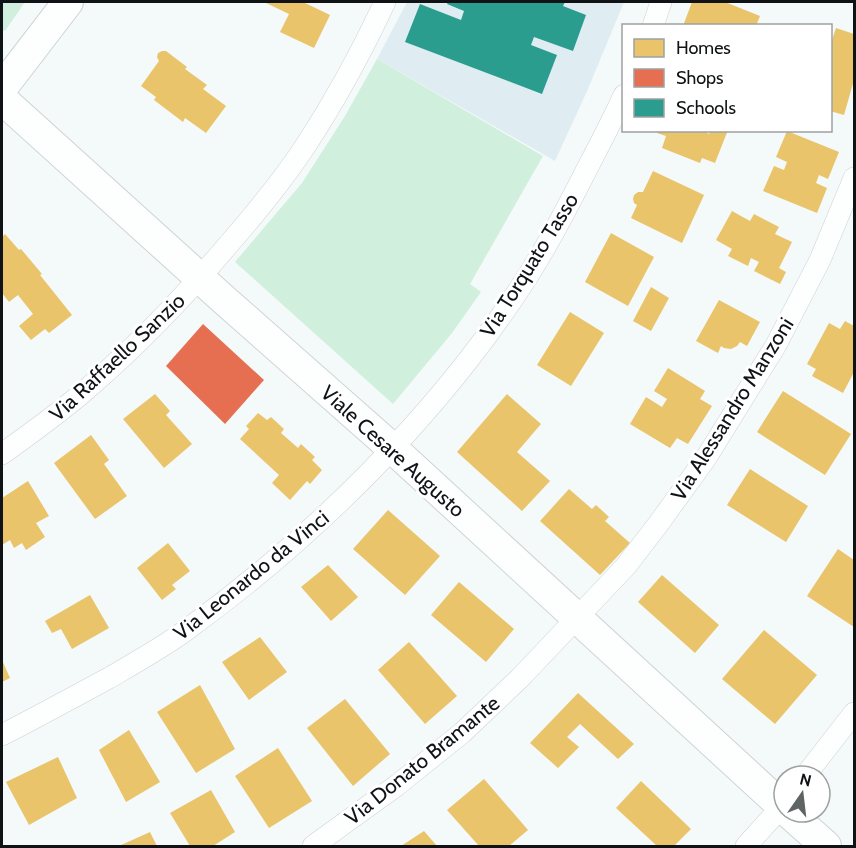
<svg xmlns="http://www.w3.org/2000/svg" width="856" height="848" font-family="Cabin,sans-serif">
	<rect width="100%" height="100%" fill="#f4f9fa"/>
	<path fill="#dfedf2" d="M407,2H624L588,89L555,161L377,59Z"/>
	<path fill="#d0f0dd" d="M2,2H25L5,31L2,30Z
		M377,59L543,156L470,284L481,292L452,333L393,404L235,262L302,183L345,116Z"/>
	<path fill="#e9c46a" d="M264,2H303L330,15L314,48L280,32L289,14Z
		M692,2H725L760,16L756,26H683Z
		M836,28L854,34V80L844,115L830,111V46Z
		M162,51H166L187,67L185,69L207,85L203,89L226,106L206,133L185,118L183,122L154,100L156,97L141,86L159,61L157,57L158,53Z
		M659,130H702L709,134L711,130H728L715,163L702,158L700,163L662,148L666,136L657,133Z
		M787,131L839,152L828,179L819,175L816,183L827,188L817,213L763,191L774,166L784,170L787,162L776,157Z
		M653,171L704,195L682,243L631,218L637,205L634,203L633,199L634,195L638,192H643Z
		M732,211L750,221L754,214L779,227L775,234L792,242L779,268L786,272L780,284L754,271L759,262L751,258L748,266L728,256L732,249L716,240Z
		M611,233L654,257L628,306L585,282Z
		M5,234L19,250L21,249L42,274L40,275L72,315L49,333L45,329L31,340L19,326L33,314L18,295L9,302L2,293V237Z
		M651,287L669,298L651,331L633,321Z
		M719,300L760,322L747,346L740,342L737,346L731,349L724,348L721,346L718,353L696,341Z
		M570,312L604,333L571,386L537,365Z
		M845,321L854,326V372L843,393L812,376L816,369L807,364L829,323L840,329Z
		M668,368L705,391L700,399L712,406L688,444L677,438L670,448L630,424L646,397L662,407L667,399L654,391Z
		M783,391L851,434L825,475L757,432Z
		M155,394L170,411L166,415L192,444L164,468L123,419Z
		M507,394L541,424L517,452L550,481L522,511L457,452Z
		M258,413L267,420L271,417L284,429L281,433L298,448L301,444L315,457L312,460L322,470L310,484L307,481L290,500L272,483L279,475L240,439L249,429L246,426Z
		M91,435L109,460L104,464L127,496L95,519L54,463Z
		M750,469L808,506L786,542L727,505Z
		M28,481L49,516L36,523L45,537L26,550L22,543L14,548L10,540L2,545V498Z
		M569,489L592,509L596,505L609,517L605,521L630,543L600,575L540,521Z
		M388,510L440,556L405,595L353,549Z
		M168,543L190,571L172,585L176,589L162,600L137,568Z
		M838,549L854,560V627L807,596Z
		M328,565L358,597L331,621L301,587Z
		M662,575L719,625L695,653L638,602Z
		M459,582L514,629L486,662L431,615Z
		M90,595L109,628L72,649L61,629L52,633L45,621Z
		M764,630L817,675L775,724L722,679Z
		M260,637L287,672L249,700L222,662Z
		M409,642L457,696L425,724L378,670Z
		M2,660L10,678L2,682Z
		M200,685L235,749L196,773L157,712Z
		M578,693L634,744L618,759L580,724L567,737L579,747L558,768L530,743Z
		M345,699L390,754L353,786L307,728Z
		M129,730L160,782L126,802L99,750Z
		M278,748L312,801L269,828L235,776Z
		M58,757L77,798L29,825L6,782Z
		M484,779L528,830L509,846H479L447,810Z
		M641,781L691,829L674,846H657L616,808Z
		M211,790L235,832L213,846H190L170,813Z
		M424,831L437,846H401Z
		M150,832L157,846H119Z"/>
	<path fill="#e76f51" d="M203,324L264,380L225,424L166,366Z"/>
	<path fill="#2a9d8f" d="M448,2H565L563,6L586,15L573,51L534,37L531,45L557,55L542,94L405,42L420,4L461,20L464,11L447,4Z"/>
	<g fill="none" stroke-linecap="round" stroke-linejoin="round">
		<g stroke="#cfd3d4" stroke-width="22">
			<path id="minor" d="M653,26L661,2
				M2,454C31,433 61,412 88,388C139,344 185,296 228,245C256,213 283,180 306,145C336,99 362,51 385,2
				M2,735C37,717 72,698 107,679C133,664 160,649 185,631C313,538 435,418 522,285C547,247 568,206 589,165C601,142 613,119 624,95
				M805,776L854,713
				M313,846L396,786L462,733L520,678L626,566L659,523L706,458L776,345L820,260L854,178
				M746,846L784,804"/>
		</g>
		<g stroke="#cfd3d4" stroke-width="32">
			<path id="secondary" d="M2,88L68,2
				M2,99L222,298L392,448L784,808
				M788,812L826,846"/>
		</g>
		<use href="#minor" stroke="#fdfefe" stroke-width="21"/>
		<use href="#secondary" stroke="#fdfefe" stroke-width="30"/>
	</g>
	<g text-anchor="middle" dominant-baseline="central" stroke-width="6" stroke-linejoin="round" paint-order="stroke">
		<g font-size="21" fill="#0f1315" stroke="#fff">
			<text transform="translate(529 265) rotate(-58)">Via Torquato Tasso</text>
			<text transform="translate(117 357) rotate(-43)">Via Raffaello Sanzio</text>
			<text transform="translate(732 409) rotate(-58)">Via Alessandro Manzoni</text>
			<text transform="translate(393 451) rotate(42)">Viale Cesare Augusto</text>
			<text transform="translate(251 575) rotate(-39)">Via Leonardo da Vinci</text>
			<text transform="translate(422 760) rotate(-39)">Via Donato Bramante</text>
		</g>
	</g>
	<rect width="856" height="848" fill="none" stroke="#0f1315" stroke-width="6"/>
	<rect x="622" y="24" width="210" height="108" fill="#ffffff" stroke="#9fa1a1" stroke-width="1.5"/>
	<rect x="634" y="39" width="30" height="18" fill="#e9c46a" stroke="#9fa1a1" stroke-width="1.5"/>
	<text x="676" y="54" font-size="18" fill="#0f1315">Homes</text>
	<rect x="634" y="69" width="30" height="18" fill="#e76f51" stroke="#9fa1a1" stroke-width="1.5"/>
	<text x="676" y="84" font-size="18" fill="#0f1315">Shops</text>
	<rect x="634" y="99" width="30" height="18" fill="#2a9d8f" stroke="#9fa1a1" stroke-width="1.5"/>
	<text x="676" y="114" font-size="18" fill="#0f1315">Schools</text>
	<g transform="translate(802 794) rotate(14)"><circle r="28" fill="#ffffff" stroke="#9fa1a1" stroke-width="1.5"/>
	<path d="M0-4.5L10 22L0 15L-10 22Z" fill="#5f6465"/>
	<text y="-9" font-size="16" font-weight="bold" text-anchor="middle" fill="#0f1315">N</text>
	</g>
</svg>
